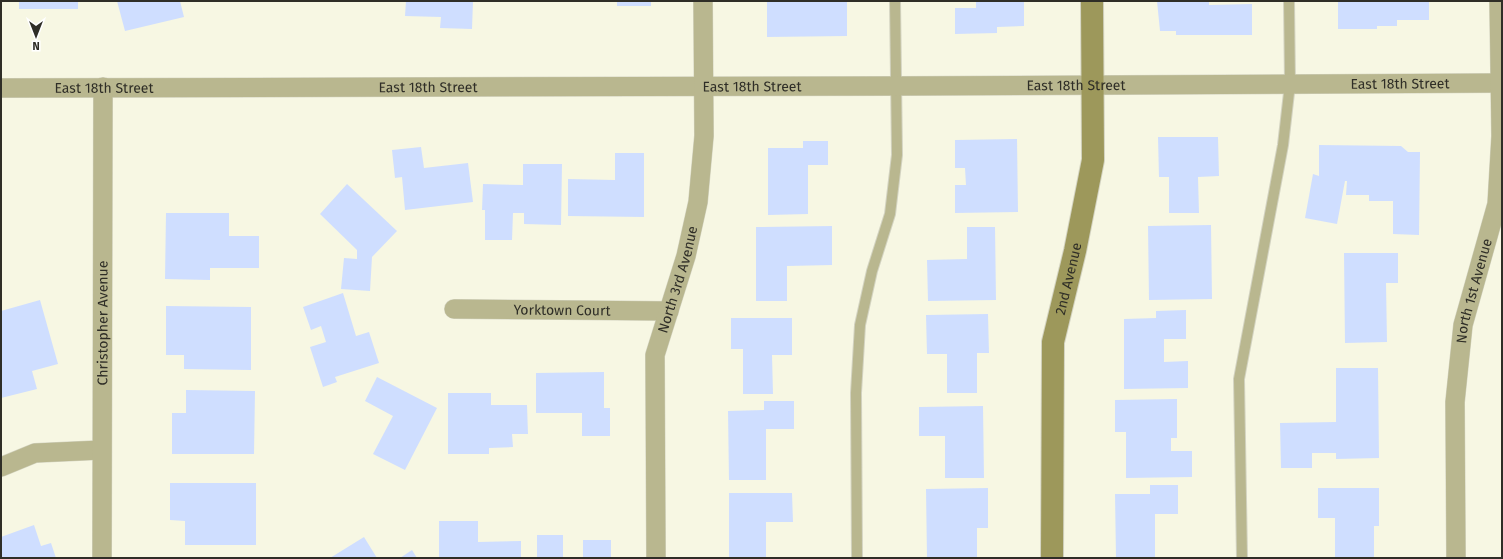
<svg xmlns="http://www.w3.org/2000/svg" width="1503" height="559" font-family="'Fira Sans',sans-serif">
	<rect width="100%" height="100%" fill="#f7f7e3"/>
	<path fill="#cfdeff" d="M19,1H78V9H19Z
		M117,1H180L184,17L125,31Z
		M406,1H473L472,29L440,28L441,17L405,16Z
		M617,1H651V6H617Z
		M767,1H847V36L767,37Z
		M976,1H1024V26L997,27V33L955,34V8H976Z
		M1157,1H1209V5L1252,4V35H1176V31H1160Z
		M1338,1H1429V20H1397V26H1377V29H1338Z
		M1158,137H1218L1219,176L1198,177L1199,213H1169V177H1159Z
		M1017,139L1018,212L955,213V185H966L965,168H955V140Z
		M803,141H828V165H808V214L768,215V148H803Z
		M1319,145L1401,146L1408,152H1420L1419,235L1393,234V201H1369V195H1346L1347,181H1345L1337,224L1305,218L1313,174L1319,176Z
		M421,147L424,168L468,163L473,202L405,210L402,177L395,178L392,150Z
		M615,153H644V217L568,216V179L615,180Z
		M523,164H562L561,225L524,224V213H513L512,240H485V210H482L483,184L523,185Z
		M347,184L397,231L372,257L370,291L341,289L344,258L357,259V250L320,214Z
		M166,213H229V236H259V268H210V280L165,279Z
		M1211,225L1212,299L1149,300L1148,226Z
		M832,226V265L787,266V301H756V227Z
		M967,227H995L996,300L928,301L927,260L967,259Z
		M1344,253H1398V283H1386L1387,342L1345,343Z
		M343,293L356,336L369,332L379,363L335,377L337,382L323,387L310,347L326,342L321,326L311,330L303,307Z
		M40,300L58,364L32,371L37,389L1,398V311Z
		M166,306L251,307V370L184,369V355H166Z
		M1186,310V339H1164V362L1188,361V388L1124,389V319L1156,318V311Z
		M988,314L989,353H977V393H947V354H927L926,315Z
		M731,318H792V355H772L773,394H743V349H731Z
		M1336,368H1378L1379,458L1336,459V453H1312V468H1281L1280,423L1336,422Z
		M604,372V408H610V436H582V413H536V373Z
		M377,377L437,408L405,470L373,454L393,416L365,401Z
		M186,390L255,391L254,454H172V413H186Z
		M448,393H491V405H527L528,434H512L513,447L489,448V454H448Z
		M1177,399V438H1171V451H1192V477L1126,478V432H1115V400Z
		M764,401H794V429H766V480H729L728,411L764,410Z
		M983,406L984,478H945V436H919V407Z
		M170,483H256V545H185V521L170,520Z
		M1150,485H1178V514H1155V558H1116L1115,494H1150Z
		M988,488V528H977V558H927L926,489Z
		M1318,488H1379V526H1374V558H1335V518H1318Z
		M729,493H792L793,522H766V558H729Z
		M439,521H478V542L521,541V558H439Z
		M34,525L41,546L51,543L56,558H1V537Z
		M537,535H563V558H537Z
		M364,537L377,558H330Z
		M583,540H611V558H583Z
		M412,550L417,558H400Z"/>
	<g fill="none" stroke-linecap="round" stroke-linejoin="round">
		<g stroke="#d3d3c1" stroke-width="12">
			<path id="lane" d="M857,558L856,393L860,325L872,271L890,214L897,155L895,1
				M1242,558L1239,379L1283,145L1290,84L1289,1"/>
		</g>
		<g stroke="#d3d3c1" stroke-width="20">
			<g id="street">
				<path id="s1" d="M1,88L897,86L1502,83"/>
				<path id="s2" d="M454,309L669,311"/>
				<path d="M1,467L35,453L101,450"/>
				<path id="s3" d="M102,558L103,87"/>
				<path id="s4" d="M656,558L655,355L686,256L698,202L704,136L703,1"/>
				<path id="s5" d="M1456,558L1455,402L1463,325L1497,204L1501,136L1499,1"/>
			</g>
		</g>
		<g stroke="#d3d3c1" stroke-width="24">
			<g id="secondary">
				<path id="s6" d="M1052,558L1053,342L1075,251L1093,160L1092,1"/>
			</g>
		</g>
		<use href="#lane" stroke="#b9b78f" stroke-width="10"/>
		<use href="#street" stroke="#b9b78f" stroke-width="19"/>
		<use href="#secondary" stroke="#9d985b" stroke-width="22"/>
	</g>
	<g text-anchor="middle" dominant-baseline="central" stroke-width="4" stroke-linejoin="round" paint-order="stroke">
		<g font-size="14" fill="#2f2e27" stroke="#fff">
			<text stroke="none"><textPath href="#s1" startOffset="1399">East 18th Street</textPath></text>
			<text stroke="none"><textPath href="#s1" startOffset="751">East 18th Street</textPath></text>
			<text stroke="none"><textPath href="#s1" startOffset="1075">East 18th Street</textPath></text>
			<text stroke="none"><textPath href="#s1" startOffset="103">East 18th Street</textPath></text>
			<text stroke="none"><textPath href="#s1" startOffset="427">East 18th Street</textPath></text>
			<text stroke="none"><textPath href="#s6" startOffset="281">2nd Avenue</textPath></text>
			<text stroke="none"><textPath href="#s4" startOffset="282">North 3rd Avenue</textPath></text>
			<text stroke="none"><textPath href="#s5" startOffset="269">North 1st Avenue</textPath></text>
			<text stroke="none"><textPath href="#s2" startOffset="108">Yorktown Court</textPath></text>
			<text stroke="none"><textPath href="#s3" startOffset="235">Christopher Avenue</textPath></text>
		</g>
	</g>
	<rect width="1503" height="559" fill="none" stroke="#2f2e27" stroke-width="4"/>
	<g transform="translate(36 36) rotate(180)" stroke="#ffffff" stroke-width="3" paint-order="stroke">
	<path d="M0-3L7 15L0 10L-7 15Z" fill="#2f2e27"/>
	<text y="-6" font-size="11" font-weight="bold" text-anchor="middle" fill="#2f2e27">N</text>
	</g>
</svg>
